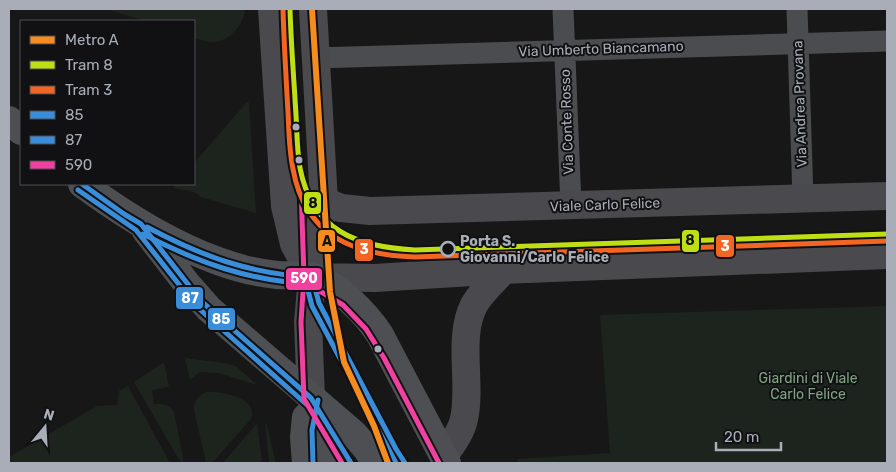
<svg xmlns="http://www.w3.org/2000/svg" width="896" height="472" font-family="Rubik,sans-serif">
	<rect width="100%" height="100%" fill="#171717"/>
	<path fill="#1d241e" d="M107,9H245C244,24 230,41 214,42C207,42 200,40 194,38V21H144Z
		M247,102L249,103L256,213L201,197C194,189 182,191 173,188L176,184H194V163Z
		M887,306V463H518L517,459L610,453L600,315Z
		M185,358L230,364L237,367L257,385L218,373L200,372L190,380Z
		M164,362L169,387L152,390L154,404C164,403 168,404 174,412L184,463H181L134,382Z
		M128,386L170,463H9V457L97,406L117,405L119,391Z
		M206,392C220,391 259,397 251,419L212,463H206L194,410C194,400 197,397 206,392Z
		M257,423L262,463H223Z
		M265,423L267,425L276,463H269Z"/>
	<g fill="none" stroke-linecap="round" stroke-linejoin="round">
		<path stroke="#4b4c50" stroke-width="21" d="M563,9L571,206
			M797,9L803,199
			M315,58L887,41"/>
		<path stroke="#4a4a4e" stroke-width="28" d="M272,9L285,206L294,244L312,277
			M324,201L341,208L370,211L887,196
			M312,277L375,278L504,270L887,255
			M311,398L308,322L312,277L324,201L313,9
			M444,456C452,444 461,433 464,419C472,383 457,338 474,305C481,292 494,281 504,270"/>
		<path stroke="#4d4f52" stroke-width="28" d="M9,120L21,131
			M82,184C124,215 168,243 218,261C237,268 257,273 277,275C288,276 301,274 312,277C336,282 367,315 380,335L447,463
			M146,231L187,284L209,309L353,433L366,448L376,463
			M311,398L327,463
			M306,417L304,437L306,463"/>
		<g stroke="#111113" stroke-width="9">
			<path id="bus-1" d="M82,184L124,214L141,224L201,301L311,398L351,463
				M147,227C201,256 250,274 312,277
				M312,277L319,303L396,449L405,463"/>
		</g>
		<g stroke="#111113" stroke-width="9">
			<path id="bus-2" d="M78,190L136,230L196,306L306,404
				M143,234C199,263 249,281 312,284
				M305,279L312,306L396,463
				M313,463L312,430L318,400"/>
		</g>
		<g stroke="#111113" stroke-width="9">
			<path id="bus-3" d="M288,9L293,98L301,188L304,277L301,322L304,399L342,463
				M308,284L343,305L366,329L384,358L439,463"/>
		</g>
		<use href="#bus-1" stroke="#3a8dd9" stroke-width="5"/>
		<use href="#bus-2" stroke="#3a8dd9" stroke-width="5"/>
		<use href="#bus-3" stroke="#f240a1" stroke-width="5"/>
		<g stroke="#111113" stroke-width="9">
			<path id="tram-1" d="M290,9C291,44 294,80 296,115C297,133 297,151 300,168C312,231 357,247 415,250L887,234"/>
		</g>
		<g stroke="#111113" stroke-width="9">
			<path id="tram-2" d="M283,9C284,43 286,78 288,112C289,131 289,150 293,169C305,236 353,255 415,257L887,241"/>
		</g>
		<use href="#tram-1" stroke="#bfdf14" stroke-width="5"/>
		<use href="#tram-2" stroke="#f26522" stroke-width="5"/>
		<g stroke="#111113" stroke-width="10">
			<path id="metro-1" d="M312,9L330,292L344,362L374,426L388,463"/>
		</g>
		<use href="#metro-1" stroke="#f68b1f" stroke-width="6"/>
	</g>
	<g fill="#a8adb8" stroke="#111113" stroke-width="2">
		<circle cx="296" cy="127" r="4.5"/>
		<circle cx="299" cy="160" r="4.5"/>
		<circle cx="378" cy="349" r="4.5"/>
	</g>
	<circle fill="#111113" stroke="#a8adb8" stroke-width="2.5" cx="448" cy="249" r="7"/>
	<g text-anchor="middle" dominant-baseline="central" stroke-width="4" stroke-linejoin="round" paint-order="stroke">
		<g font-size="14" fill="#a8adb8" stroke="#111113">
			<text transform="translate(601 49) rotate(-2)">Via Umberto Biancamano</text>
			<text transform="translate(800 104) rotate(-92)">Via Andrea Provana</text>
			<text transform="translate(567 122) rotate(-92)">Via Conte Rosso</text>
			<text transform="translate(605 205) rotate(-2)">Viale Carlo Felice</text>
		</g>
		<g font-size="14" font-weight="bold" fill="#a8adb8" stroke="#111113" text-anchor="start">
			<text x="460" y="241">Porta S.<tspan x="460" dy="16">Giovanni/Carlo Felice</tspan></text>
		</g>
		<g font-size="14" fill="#7fa381" stroke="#111113">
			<text x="808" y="378">Giardini di Viale<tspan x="808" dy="16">Carlo Felice</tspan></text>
		</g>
	</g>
	<g stroke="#111113" stroke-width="2">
		<rect x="303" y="191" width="19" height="24" rx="5" fill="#bfdf14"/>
		<rect x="681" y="229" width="19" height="24" rx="5" fill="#bfdf14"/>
		<rect x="317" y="229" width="19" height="24" rx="5" fill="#f68b1f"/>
		<rect x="715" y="234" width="20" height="24" rx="5" fill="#f26522"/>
		<rect x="354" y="238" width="20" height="24" rx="5" fill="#f26522"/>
		<rect x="285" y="267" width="38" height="24" rx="5" fill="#f240a1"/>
		<rect x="175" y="286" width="29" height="24" rx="5" fill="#3a8dd9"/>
		<rect x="207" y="307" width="29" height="24" rx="5" fill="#3a8dd9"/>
	</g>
	<g font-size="14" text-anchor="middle" font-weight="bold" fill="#fff">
		<text x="725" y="251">3</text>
		<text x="364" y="254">3</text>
		<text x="304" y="283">590</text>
		<text x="190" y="303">87</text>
		<text x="221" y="324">85</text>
	</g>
	<g font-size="14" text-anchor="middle" font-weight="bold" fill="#111">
		<text x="313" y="208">8</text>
		<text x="690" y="245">8</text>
		<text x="327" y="246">A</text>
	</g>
	<rect width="896" height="472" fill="none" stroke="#a8adb8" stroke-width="20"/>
	<rect x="20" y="20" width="175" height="165" fill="#111113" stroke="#4d4f55"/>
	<rect x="30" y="36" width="25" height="8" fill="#f68b1f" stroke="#4d4f55"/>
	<text x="65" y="45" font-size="15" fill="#a8adb8">Metro A</text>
	<rect x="30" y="61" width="25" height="8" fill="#bfdf14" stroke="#4d4f55"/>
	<text x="65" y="70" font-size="15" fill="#a8adb8">Tram 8</text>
	<rect x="30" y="86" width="25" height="8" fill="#f26522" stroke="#4d4f55"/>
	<text x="65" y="95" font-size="15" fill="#a8adb8">Tram 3</text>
	<rect x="30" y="111" width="25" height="8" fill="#3a8dd9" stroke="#4d4f55"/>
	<text x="65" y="120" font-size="15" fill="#a8adb8">85</text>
	<rect x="30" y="136" width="25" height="8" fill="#3a8dd9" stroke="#4d4f55"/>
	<text x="65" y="145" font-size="15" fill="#a8adb8">87</text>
	<rect x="30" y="161" width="25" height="8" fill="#f240a1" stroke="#4d4f55"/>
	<text x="65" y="170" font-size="15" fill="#a8adb8">590</text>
	<g transform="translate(45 427) rotate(18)" stroke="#111113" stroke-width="4" paint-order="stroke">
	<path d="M0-4L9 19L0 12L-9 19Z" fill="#a8adb8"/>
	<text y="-8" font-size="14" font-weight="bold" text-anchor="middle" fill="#a8adb8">N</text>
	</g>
	<path d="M716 442v8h65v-8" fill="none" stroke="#a8adb8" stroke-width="2.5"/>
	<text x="724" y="442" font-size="15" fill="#a8adb8" stroke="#111113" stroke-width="4" paint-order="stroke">20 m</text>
</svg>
